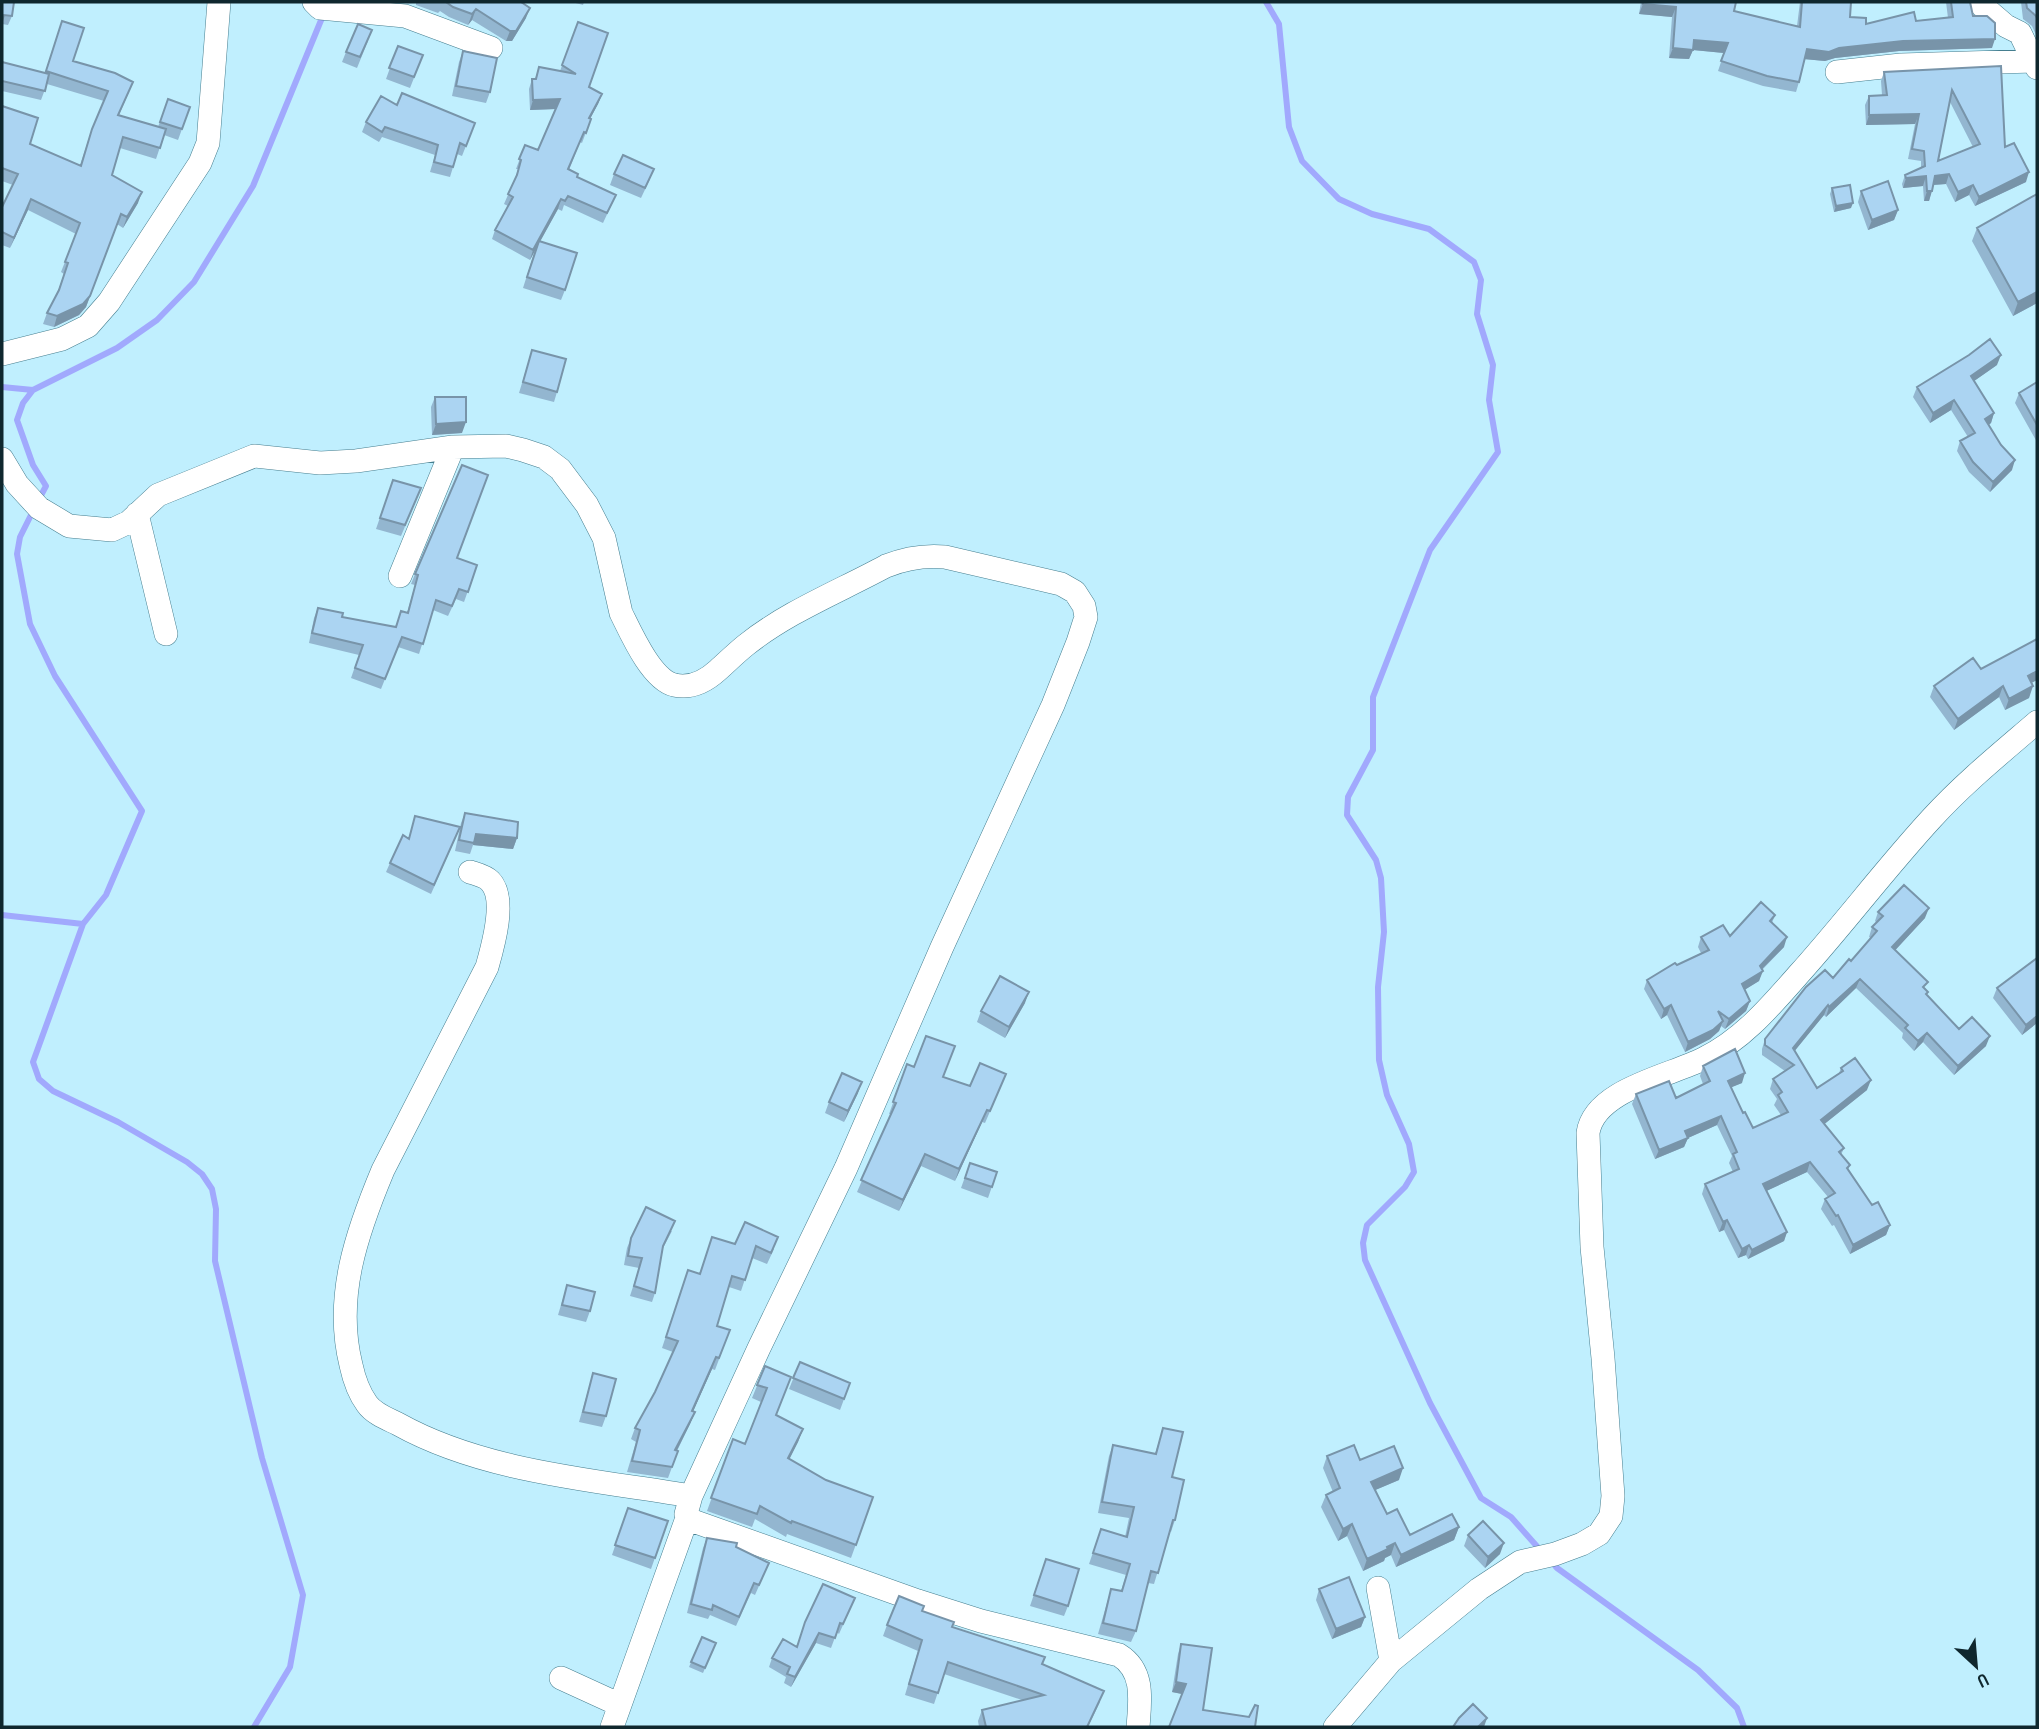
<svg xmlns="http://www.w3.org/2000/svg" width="2039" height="1729" font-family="'Sofia Sans Condensed',sans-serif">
	<rect width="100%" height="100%" fill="#c0effe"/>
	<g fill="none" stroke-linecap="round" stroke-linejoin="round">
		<path stroke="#a1a9fd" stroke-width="6" d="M1266,2L1279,24L1289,127L1302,161L1339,199L1372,214L1429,229L1474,262L1481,280L1477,314L1493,365L1489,400L1498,452L1430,550L1373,697V750L1348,797L1347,815L1376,860L1381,878L1384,932L1378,987L1379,1060L1387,1095L1409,1144L1414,1172L1405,1187L1367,1225L1363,1243L1365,1260L1430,1403L1481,1498L1511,1517L1542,1552
			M2,387L33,390
			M38,501L46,486L33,465L17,420L23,403L33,390L117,348L157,320L194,282L253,186L324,13
			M33,511L20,537L17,554L30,624L55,676L142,811L106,895L83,924L33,1062L39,1079L53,1091L118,1122L187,1162L202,1174L212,1189L216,1209L215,1261L262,1458L303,1595L290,1667L254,1727
			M2,915L83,924
			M1550,1560L1557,1568L1698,1670L1737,1708L1744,1727"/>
		<g stroke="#457e8f" stroke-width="24">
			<path id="minor" d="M314,2L320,8L405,16L491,48
				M1978,2L2006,26L2020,33L2037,68
				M1837,72L1901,65L2033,61
				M2,354L62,339L88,326L109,302L200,163L208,143L219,2
				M2,459L17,484L39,508L69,526L112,530L129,522L158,495L254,456L320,463L356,461L453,447L506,446L523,450L544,457L560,469L587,505L604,538L621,613C631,633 651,679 674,685C691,689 706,681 718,670C727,662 736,653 746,645C787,612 840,591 886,566C906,558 924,555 945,557L1061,584L1075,592L1084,606L1086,617L1078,642L1053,705L942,947L846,1168L759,1348L691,1496L686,1514L693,1521L918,1601L981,1621L1119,1655C1145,1671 1140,1701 1138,1727
				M137,514L166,634
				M400,576L453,447
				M470,872C476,874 485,876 490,881C507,898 493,946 487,967L383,1170C357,1232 334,1297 351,1365C354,1379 359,1393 367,1404C374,1414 388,1419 398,1424C484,1472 595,1480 691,1496
				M1378,1588L1391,1661
				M561,1678L620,1705
				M612,1727L687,1518
				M1335,1727L1391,1661L1479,1589L1520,1562L1555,1554L1582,1544L1599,1534L1611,1516L1613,1496L1603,1358L1592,1247L1588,1133C1594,1090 1669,1076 1703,1059C1742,1040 1770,1007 1798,975C1844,924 1885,869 1932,818C1964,783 2001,753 2037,722"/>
		</g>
		<use href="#minor" stroke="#fff" stroke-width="23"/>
	</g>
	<path fill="#93b6d0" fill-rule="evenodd" d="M2,2L12,16L8,25L2,24Z
		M416,2H521L526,18L512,41H506L472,20L468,25L449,17L440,11L438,13L416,5Z
		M572,2H584L583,5Z
		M1641,2H1736L1734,11L1797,26L1800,2H1851L1850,17L1866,24L1948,18L1946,2H1970L1973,16L1992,48L1899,51L1835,58L1825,61L1805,59L1799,82L1796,92L1763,86L1718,71L1724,53L1693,50L1689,59L1669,58L1672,17L1639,14Z
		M2021,2H2037V37L2032,26L2023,19Z
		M62,21L73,61L129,92L119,115L158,127L168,99L190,107L178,140L164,135L156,159L120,148L112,175L138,203L123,228L117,224L86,307L79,315L54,327L43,324L47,313L58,291L64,274L61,272L76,234L28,210L10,248L2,245V207L13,185L2,181V106L30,144L80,165L92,129L104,101L47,84L41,100L2,91V62L45,73Z
		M578,22L589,87L602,94L598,104L590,119H591L582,143L580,142L569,170L577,177L616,195L603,223L564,205L562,211L558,209L540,241L565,290L561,300L523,288L535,250L530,260L492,239L495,230L508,206L504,204L515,179L518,169H516L525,145L538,150L555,109L530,110L529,89L532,79H535L539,67L560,71Z
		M368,41L357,68L342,62L346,52Z
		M398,46L423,55L410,88L386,79Z
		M463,51L490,92L486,103L452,96L459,62Z
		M2001,66L2005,147L2026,182L1975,206L1969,195L1955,202L1946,184L1933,185L1929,201H1924L1923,186L1903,188L1902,184L1905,175L1921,168V161L1908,159L1915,124L1866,125L1865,105L1869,96L1882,95L1881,81L1884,72ZM1950,102L1973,147L1938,161Z
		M397,105L475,123L462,156L457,154L450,177L430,172L435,155L382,137L379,142L362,132L366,122Z
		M614,174L650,179L641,198L610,185Z
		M1832,188L1851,208L1834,212L1830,194Z
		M1861,191L1898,210L1894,220L1868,230L1858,202Z
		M2037,194V303L2013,316L1972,241L1977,228Z
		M532,350L557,392L554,402L519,393Z
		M1997,365L1974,381L1994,413L1991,423L1989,425L2012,470L1990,492L1969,472L1957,451L1960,441L1968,437L1951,410L1930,423L1913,397L1917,387Z
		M2037,382V442L2015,403L2019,393Z
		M435,397L462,433L432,435L431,407Z
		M393,480L417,498L401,536L376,529Z
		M457,558L477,565L464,602L456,599L448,616L433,610L419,654L398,647L381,689L351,678L359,655L309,643L314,618L318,608L342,617L395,627L407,613L415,585L411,584L415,574Z
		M1981,669L2031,683L2029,698L2005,710L1999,697L1954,730L1930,697L1934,686Z
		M465,813L517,838L513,849L473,845L470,854L455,851L461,823Z
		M415,816L456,837L431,894L386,872L390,863L409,838Z
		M1878,912L1925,918L1895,950L1928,992L1927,995L1959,1029L1986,1046L1954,1075L1923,1042L1914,1051L1902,1038L1903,1033L1856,988L1826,1017L1824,1015L1794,1051L1817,1088L1839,1073L1841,1068L1867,1090L1824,1124L1844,1148L1841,1155L1850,1165L1848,1170L1872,1205L1890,1225L1886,1235L1850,1254L1834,1225L1832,1226L1821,1209L1825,1199L1828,1197L1807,1172L1766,1191L1787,1232L1784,1241L1748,1259L1746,1255L1738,1258L1724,1230L1719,1232L1702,1194L1705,1184L1733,1172L1729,1163L1732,1156L1717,1125L1688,1138L1684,1147L1655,1159L1632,1104L1636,1094L1676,1098L1703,1084L1700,1076L1703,1066L1742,1083L1731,1087L1743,1113L1753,1128L1781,1115L1774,1105L1777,1099L1770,1089L1773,1079L1785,1071L1762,1055V1049L1765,1039L1851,961L1871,938L1869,937L1872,927L1877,923L1875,921Z
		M1775,915L1772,923L1784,947L1762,970L1759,981L1744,990L1750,1001L1746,1011L1725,1029L1721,1026L1719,1031L1710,1039L1685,1052L1667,1015L1661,1019L1644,989L1647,980L1701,953L1698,947L1701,937L1730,936Z
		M1997,988L2037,1023L2022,1035L1993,998Z
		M1025,1003L1005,1038L977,1022L981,1011Z
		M907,1064L970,1086H1001L985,1123L982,1122L955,1181L921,1166L899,1211L857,1192L891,1114H889Z
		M858,1093L844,1122L825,1113L829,1102Z
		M970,1163L997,1172L988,1198L961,1188Z
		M672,1231L662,1250L655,1293L652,1302L630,1296L639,1268L624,1265L627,1248L631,1238Z
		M735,1244L774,1249L767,1264L752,1258L741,1291L729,1287L717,1326L730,1330L715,1370L712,1369L693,1411L695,1412L690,1424L677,1451H678L668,1478L627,1472L636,1442L631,1439L635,1428L655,1392L673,1352L662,1348L684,1281L700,1274Z
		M567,1285L590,1311L586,1322L558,1315Z
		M800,1362L850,1383L840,1410L789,1389Z
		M765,1366L776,1415L803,1429L798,1442L789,1459L826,1480L873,1497L851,1558L787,1534L786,1537L755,1519L752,1527L707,1511L733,1439L745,1444L761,1402L752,1398Z
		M593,1373L606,1416L602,1427L579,1422Z
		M1163,1428L1172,1477L1175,1520L1171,1532L1170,1531L1154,1584L1148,1583L1136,1631L1131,1642L1098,1634L1111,1589L1121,1591L1126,1575L1089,1564L1101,1529L1125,1537L1129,1518L1098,1513L1109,1456L1113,1445L1155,1454Z
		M1327,1456L1360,1460L1399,1480L1375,1490L1387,1514L1410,1535L1459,1527L1454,1540L1396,1567L1391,1555L1385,1558L1384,1561L1363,1571L1347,1536L1338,1541L1321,1507L1326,1495L1333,1492L1323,1468Z
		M628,1508L668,1521L651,1569L612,1555Z
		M1468,1535L1500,1554L1485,1568L1464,1546Z
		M707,1538L736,1547L769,1563L755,1595L751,1593L736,1626L710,1615L708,1619L687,1613L703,1548Z
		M1046,1559L1068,1606L1064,1616L1030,1606Z
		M1319,1589L1365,1617L1361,1627L1332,1639L1316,1600Z
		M855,1598L839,1634L837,1632L831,1648L816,1643L791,1687L784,1683L786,1677L769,1667L772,1658L796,1647Z
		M923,1611L952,1627L1042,1664L1100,1702L1088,1727H979L978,1721L982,1710L1022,1700L944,1674L934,1704L905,1695L918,1651L883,1636L887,1625Z
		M702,1637L716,1643L703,1673L689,1667Z
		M1181,1644L1203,1710L1169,1727L1182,1694L1172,1692L1178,1654Z"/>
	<path fill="#7894a9" d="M1643,4L1676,7L1672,17L1639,14Z
		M530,8L526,18L512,41H506L510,31Z
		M476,9L472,20L468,25L472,14Z
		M1995,39L1992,48L1899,51L1835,58L1825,61L1803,59L1807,49L1839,48L1903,41Z
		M1694,40L1728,43L1724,53L1693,50L1689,59L1669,58L1673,48Z
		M602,94L598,104L585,128L589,118Z
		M560,99L556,109L530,110L533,100Z
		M1919,114L1915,124L1866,125L1869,115Z
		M2029,172L2026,182L1975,206L1979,197Z
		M1949,174L1946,184L1932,185L1935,176Z
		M1926,176L1923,186L1903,188L1906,178Z
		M1973,185L1969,195L1955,202L1958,192Z
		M1927,191H1932L1929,201H1924Z
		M142,192L138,203L123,228L127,217Z
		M31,199L28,210L10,248L14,238Z
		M561,199L558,209L530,260L533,250Z
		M1853,203L1851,208L1834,212L1836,206Z
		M1898,210L1894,220L1868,230L1872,220Z
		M121,214L86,307L79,315L54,327L57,316Z
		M2037,292V303L2013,316L2018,302Z
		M2001,355L1997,365L1967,386L1971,376Z
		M1954,400L1951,410L1930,423L1933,413Z
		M1994,413L1991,423L1982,429L1985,419Z
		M466,422L462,433L432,435L436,424Z
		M2015,460L2012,470L1990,492L1993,482Z
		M2037,671V680L2024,687L2028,676Z
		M2003,686L1999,697L1954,730L1958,719Z
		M2033,686L2029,698L2005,710L2009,699Z
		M476,834L517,838L513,849L473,845Z
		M1929,908L1925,918L1889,957L1892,947Z
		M1787,937L1784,947L1758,973L1763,971L1759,981L1738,994L1742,984Z
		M1860,979L1856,988L1826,1017L1829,1007Z
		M1029,992L1025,1003L1005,1038L1009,1027Z
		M1750,1001L1746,1011L1725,1029L1729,1019Z
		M1671,1005L1667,1015L1661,1019L1664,1009Z
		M1828,1005L1824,1015L1789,1058L1793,1048Z
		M2037,1016V1023L2022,1035L2026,1025Z
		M1723,1021L1719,1031L1710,1039L1685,1052L1688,1042Z
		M1927,1033L1923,1042L1914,1051L1918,1041Z
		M1990,1036L1986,1046L1954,1075L1958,1066Z
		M1745,1073L1742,1083L1725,1090L1728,1081Z
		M1871,1080L1867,1090L1817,1130L1821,1120Z
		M862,1082L858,1093L844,1122L848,1111Z
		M987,1110L982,1122L955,1181L959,1169Z
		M1721,1116L1717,1125L1688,1138L1684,1147L1655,1159L1659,1150L1685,1131Z
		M925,1154L921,1166L899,1211L903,1200Z
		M1810,1162L1807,1172L1760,1194L1763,1184Z
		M1727,1220L1724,1230L1719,1232L1723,1222Z
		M1890,1225L1886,1235L1850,1254L1853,1245Z
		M1787,1232L1784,1241L1748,1259L1752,1250Z
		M1749,1245L1746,1255L1738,1258L1742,1249Z
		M716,1357L712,1369L688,1423L692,1411Z
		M695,1412L690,1424L671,1462L675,1450Z
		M803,1429L798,1442L783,1472L788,1458Z
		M1403,1468L1399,1480L1366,1494L1371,1482Z
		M1352,1524L1347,1536L1338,1541L1343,1529Z
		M1459,1527L1454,1540L1396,1567L1401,1555Z
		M1395,1543L1391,1555L1385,1558L1384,1561L1363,1571L1367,1559Z
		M1504,1543L1500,1554L1485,1568L1488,1557Z
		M1365,1617L1361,1627L1332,1639L1336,1629Z
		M819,1633L816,1643L791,1687L795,1677Z
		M1176,1682L1186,1684L1182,1694L1172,1692Z
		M1487,1718L1484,1727H1478Z"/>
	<path fill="#abd4f2" stroke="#7894a9" stroke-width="2" fill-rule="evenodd" d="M2,2H14L12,16L4,15L2,21Z
		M446,2H521L530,8L516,31H510L476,9L472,14L453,7Z
		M1643,2H1736L1734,11L1800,27L1802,2H1851L1850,17L1866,18V24L1914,12L1916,21L1953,17L1951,2H1970L1973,16H1987L1995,23V39L1903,41L1839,48L1829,52L1807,49L1799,82L1767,76L1721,61L1728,43L1694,40L1693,50L1673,48L1676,7L1643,4Z
		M2026,2H2037V18L2036,16L2027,8Z
		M62,21L84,28L73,61L115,73L133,82L118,115L166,129L160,148L123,137L112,175L142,192L127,217L121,214L90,296L83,304L57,316L47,313L59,290L68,263L65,262L80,223L31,199L14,238L2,232V207L18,174L2,168V106L38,118L30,144L81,166L92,129L108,91L46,71Z
		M578,22L608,33L589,87L602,94L589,118L591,119L586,133L584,132L568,169L578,174L577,177L616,195L607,213L568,196L565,201L561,199L533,250L495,230L513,197L508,194L517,175L521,160L519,159L525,145L538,150L560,99L533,100L532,79H536L539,67L576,74L562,65Z
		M358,24L372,30L360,57L346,52Z
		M398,46L423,55L414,77L389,68Z
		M463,51L497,58L490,92L456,86Z
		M2,62L49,74L45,91L2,81Z
		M2001,66L2005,147L2014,143L2029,172L1979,197L1973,185L1958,192L1949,174L1935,176L1932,191H1927L1926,176L1906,178L1905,175L1925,166L1924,151L1912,149L1919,114L1869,115V96L1887,95L1884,72ZM1952,90L1980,144L1938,161Z
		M402,93L475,123L466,146L460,143L453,167L434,162L438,145L385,127L382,132L366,122L381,96L397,105Z
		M168,99L190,107L182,129L160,122Z
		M623,155L654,169L645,188L614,174Z
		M1888,181L1898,210L1872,220L1861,191Z
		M1850,185L1853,203L1836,206L1832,188Z
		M2037,194V292L2018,302L1977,228Z
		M539,241L577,253L565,290L527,277Z
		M1990,339L2001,355L1971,376L1994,413L1985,419L2001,445L2015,460L1993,482L1973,462L1960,441L1975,433L1954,400L1933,413L1917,387L1969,355Z
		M532,350L566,359L557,392L523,382Z
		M2037,382V425L2019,393Z
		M435,397H466V422L436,424Z
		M462,465L488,475L457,558L477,565L468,592L459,589L452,606L436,600L423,644L402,637L385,679L355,668L363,645L312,633L318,608L343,613L342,617L396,627L401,611L408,613L418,575L415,574Z
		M393,480L421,488L405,525L380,518Z
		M2037,639V671L2028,676L2033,686L2009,699L2003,686L1958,719L1934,686L1973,658L1981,669Z
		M465,813L518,822L517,838L476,834L474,843L459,840Z
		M415,816L460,827L434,885L390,863L403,835L409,839Z
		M1904,885L1929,908L1892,947L1928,982L1923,987L1928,992L1926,994L1959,1029L1972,1017L1990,1036L1958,1066L1927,1033L1918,1041L1905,1028L1908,1025L1860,979L1829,1007L1828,1005L1793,1048L1817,1088L1843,1071L1841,1068L1855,1058L1871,1080L1821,1120L1844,1148L1839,1152L1850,1165L1847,1168L1872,1205L1878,1202L1890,1225L1853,1245L1838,1215L1836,1216L1825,1199L1835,1193L1810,1162L1763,1184L1787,1232L1752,1250L1749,1245L1742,1249L1727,1220L1723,1222L1705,1184L1739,1169L1733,1154L1737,1152L1721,1116L1685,1131L1688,1138L1659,1150L1636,1094L1669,1081L1676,1098L1710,1081L1703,1066L1735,1049L1745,1073L1728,1081L1743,1113L1745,1112L1753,1128L1788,1112L1778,1095L1782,1092L1773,1079L1794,1065L1765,1045V1039L1806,987L1825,970L1833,978L1849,959L1851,961L1877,931L1872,927L1883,916L1878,912Z
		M1761,902L1775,915L1770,921L1787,937L1760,966L1763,971L1742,984L1750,1001L1729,1019L1718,1011L1723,1021L1713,1030L1688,1042L1671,1005L1664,1009L1647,980L1675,963L1677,965L1709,950L1701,937L1723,925L1730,936Z
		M2037,958V1016L2026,1025L1997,988Z
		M1000,976L1029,992L1009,1027L981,1011Z
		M926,1036L955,1046L943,1077L970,1086L980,1063L1006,1074L990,1111L987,1110L959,1169L925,1154L903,1200L861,1180L896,1103L893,1102L907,1064L914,1067Z
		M842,1073L862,1082L848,1111L829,1102Z
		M970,1163L997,1172L992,1187L965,1178Z
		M646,1207L675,1221L663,1246L655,1293L634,1286L642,1258L628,1256L631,1238Z
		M745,1222L778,1237L771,1253L756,1246L745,1280L732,1276L717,1326L730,1330L719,1358L716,1357L692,1411L695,1412L675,1450L678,1451L672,1467L632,1461L640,1430L635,1428L655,1392L678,1341L666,1337L688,1270L700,1274L712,1237L735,1244Z
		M567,1285L595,1292L590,1311L562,1305Z
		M800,1362L850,1383L844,1399L793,1378Z
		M765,1366L791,1377L776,1415L803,1429L788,1458L826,1480L873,1497L856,1545L792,1521L791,1523L760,1506L757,1514L711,1498L733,1439L745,1444L767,1388L757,1385Z
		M593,1373L616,1379L606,1416L583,1412Z
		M1163,1428L1183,1432L1172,1477L1184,1480L1175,1520H1173L1158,1573L1151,1571L1136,1631L1103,1623L1111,1589L1122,1591L1130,1564L1093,1553L1101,1529L1127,1537L1134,1507L1102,1502L1113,1445L1156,1454Z
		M1354,1445L1360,1460L1394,1446L1403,1468L1371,1482L1387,1514L1397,1509L1410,1535L1452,1514L1459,1527L1401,1555L1395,1543L1387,1547L1388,1549L1367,1559L1352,1524L1343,1529L1326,1495L1340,1488L1327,1456Z
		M628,1508L668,1521L655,1558L615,1545Z
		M1483,1521L1504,1543L1488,1557L1468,1535Z
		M707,1538L737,1543L736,1547L769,1563L759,1585L754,1583L739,1617L713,1605L712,1610L691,1604Z
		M1046,1559L1079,1569L1068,1606L1034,1595Z
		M1349,1577L1365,1617L1336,1629L1319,1589Z
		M823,1584L855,1598L843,1624L840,1623L835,1638L819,1633L795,1677L787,1674L790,1667L772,1658L783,1639L797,1647L805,1622Z
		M899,1596L924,1606L922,1611L954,1622L952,1627L1045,1657L1042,1664L1104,1691L1087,1727H986L982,1710L1044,1695L948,1662L938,1693L909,1684L922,1640L887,1625Z
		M702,1637L716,1643L705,1668L691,1662Z
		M1181,1644L1212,1648L1203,1710L1249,1717L1255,1705L1258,1706L1255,1727H1169L1186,1684L1176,1682Z
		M1473,1704L1487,1718L1478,1727H1453L1459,1718Z"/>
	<rect width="2039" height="1729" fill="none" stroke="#0f272e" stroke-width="7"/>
	<g transform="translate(1976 1666) rotate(154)" stroke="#c0effe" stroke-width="5" paint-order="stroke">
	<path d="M0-5L12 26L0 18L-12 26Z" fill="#0f272e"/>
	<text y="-10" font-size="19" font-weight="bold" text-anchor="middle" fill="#0f272e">U</text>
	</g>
</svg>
